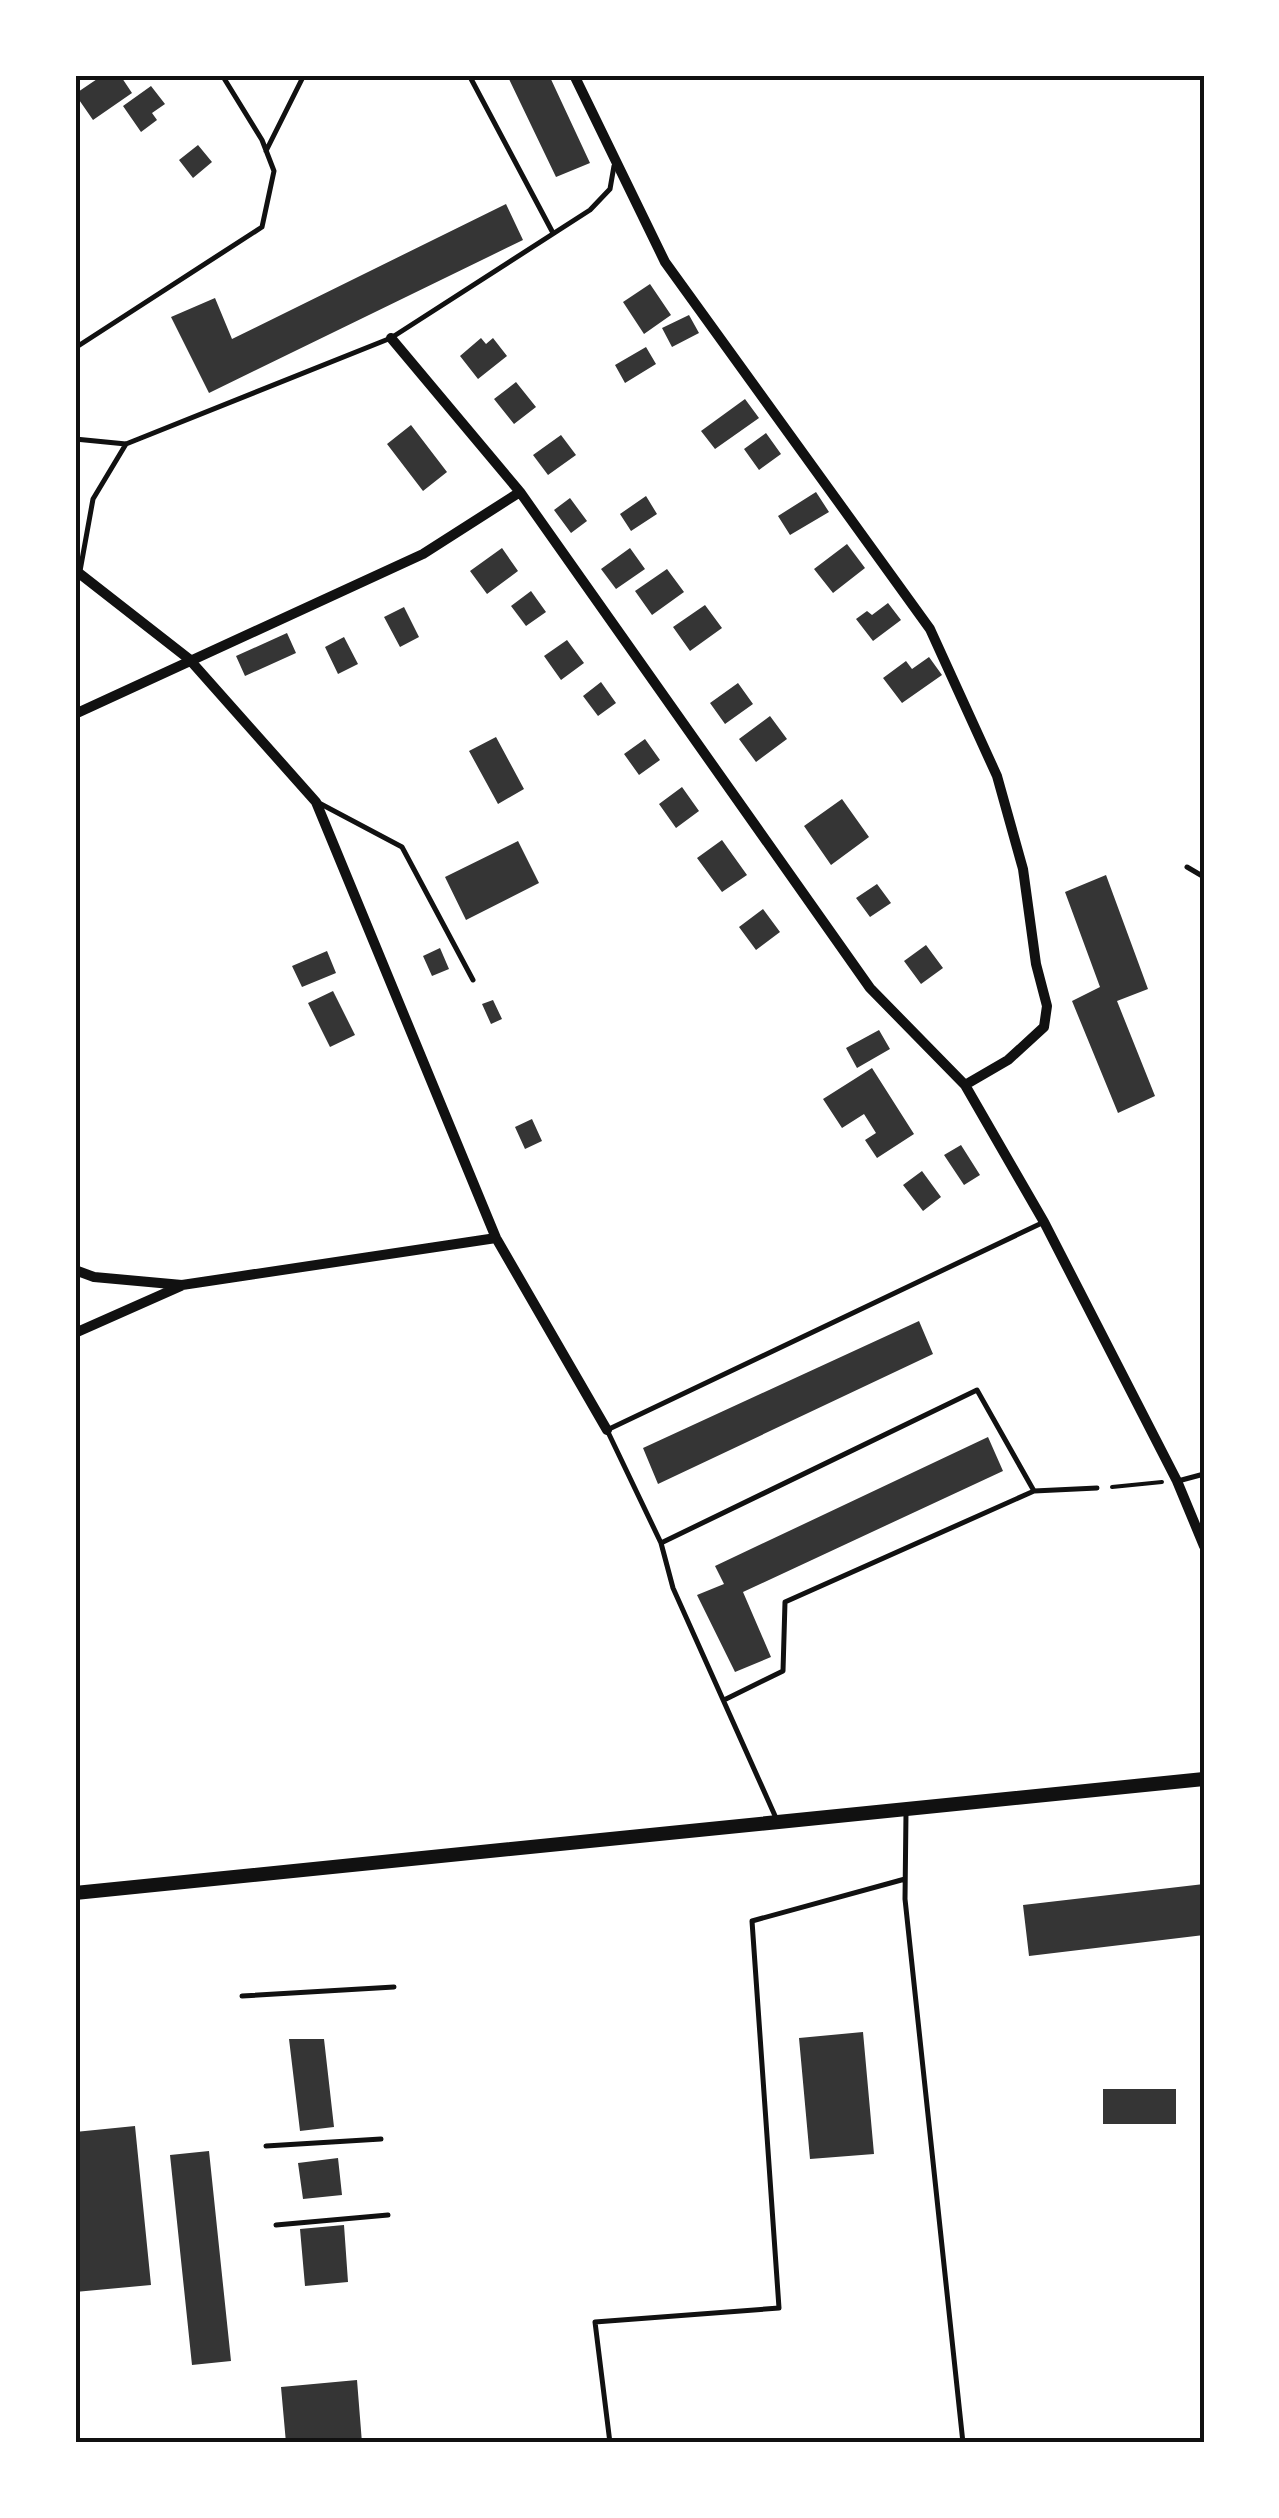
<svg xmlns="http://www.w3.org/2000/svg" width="1279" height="2518" font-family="Overpass,sans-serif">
	<rect width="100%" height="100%" fill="#fff"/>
	<path fill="#353535" d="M103,75H120L132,93L93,120L75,94Z
		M507,75H549L590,163L556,177Z
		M151,86L165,104L152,113L157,120L141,132L123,106Z
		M198,145L212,162L193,178L179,160Z
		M506,204L523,240L209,393L171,317L215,298L232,339Z
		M650,284L671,315L644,334L623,302Z
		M689,315L699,333L672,347L662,328Z
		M481,338L486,344L493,338L507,356L478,379L460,356Z
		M646,347L656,364L625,383L615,365Z
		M516,382L536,407L514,424L494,399Z
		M745,399L759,418L715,449L701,431Z
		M411,425L447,472L423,491L387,444Z
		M766,433L781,454L759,470L744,449Z
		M561,435L576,455L548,475L533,455Z
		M816,492L829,512L790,535L778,516Z
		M646,496L657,514L631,531L620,514Z
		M570,498L587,521L571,533L554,510Z
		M847,544L865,568L833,593L814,569Z
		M502,548L518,571L487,594L470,571Z
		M630,548L645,569L616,589L601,569Z
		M667,569L684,592L652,615L635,591Z
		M531,591L546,612L526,626L511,606Z
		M888,603L901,620L873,641L856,619L867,611L872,615Z
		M705,605L722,628L690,651L673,627Z
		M404,607L419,637L400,647L384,617Z
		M287,633L296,653L245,676L236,656Z
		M344,637L358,664L338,674L325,647Z
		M567,640L584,663L561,680L544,656Z
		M929,657L942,675L902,703L883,678L906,661L912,669Z
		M601,682L616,703L598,716L583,696Z
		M738,683L753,704L725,724L710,703Z
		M770,716L787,739L756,762L739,739Z
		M496,737L524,789L498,804L469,751Z
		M645,739L660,760L639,775L624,754Z
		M682,787L699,811L676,828L659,804Z
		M842,799L869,837L831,865L804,826Z
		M722,840L747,875L722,892L697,858Z
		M518,841L539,883L466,920L445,877Z
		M1106,875L1148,989L1117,1001L1155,1096L1118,1113L1072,1001L1100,987L1065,892Z
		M877,884L891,903L870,917L856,898Z
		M763,909L780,932L756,950L739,927Z
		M926,945L943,968L921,984L904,961Z
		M440,948L449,969L432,976L423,956Z
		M327,951L336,973L302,987L292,966Z
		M333,991L355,1035L330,1047L308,1003Z
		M493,1000L502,1019L491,1024L482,1004Z
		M879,1030L890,1049L857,1068L846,1048Z
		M872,1068L914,1134L877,1158L865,1140L876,1133L864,1114L842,1128L823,1099Z
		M532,1119L542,1141L525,1149L515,1127Z
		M961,1145L980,1175L964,1185L944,1155Z
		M922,1171L941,1197L923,1211L903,1185Z
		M919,1321L933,1354L658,1484L643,1448Z
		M988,1437L1003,1471L743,1592L771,1657L735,1672L697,1595L724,1584L715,1566Z
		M1204,1884V1935L1029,1956L1023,1905Z
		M863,2032L874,2154L810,2159L799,2038Z
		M289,2039H324L334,2127L300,2131Z
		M1103,2089H1176V2124H1103Z
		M135,2126L151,2285L75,2292V2132Z
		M209,2151L231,2361L192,2365L170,2155Z
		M338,2158L342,2195L303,2199L298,2163Z
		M344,2225L348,2282L305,2286L300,2229Z
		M357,2380L362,2443H286L281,2387Z"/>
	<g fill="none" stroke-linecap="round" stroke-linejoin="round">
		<path stroke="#111" stroke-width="4" d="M1112,1487L1162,1482"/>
		<path stroke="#111" stroke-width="5" d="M469,75L553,233
			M266,151L304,75
			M75,348L262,227L274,171L262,140L222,75
			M75,439L126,444L391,338L590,210L610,189L614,166
			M80,571L93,499L126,444
			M319,803L402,847L473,980
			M1187,867L1204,877
			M1178,1481L1204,1474
			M661,1543L977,1390L1034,1491L1097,1488
			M724,1700L783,1671L785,1602L1034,1491
			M906,1813L905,1899L963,2443
			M776,1818L673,1588L661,1543L607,1430L1044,1222
			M242,1996L394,1987
			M266,2146L381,2139
			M276,2225L388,2215
			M610,2443L595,2322L779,2308L752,1921L905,1879"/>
		<path stroke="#111" stroke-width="10" d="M574,75L665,262L930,629L997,776L1023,869L1036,964L1047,1006L1044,1027L1008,1060L965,1085
			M391,338L520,492L870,988L965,1085L1044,1222L1177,1481L1204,1546
			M75,570L189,659L316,802L496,1238L607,1430
			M75,714L423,554L520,492
			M75,1270L94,1277L182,1285L496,1238
			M75,1333L181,1286"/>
		<path stroke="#111" stroke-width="14" d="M75,1893L1204,1779"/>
	</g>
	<rect width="1279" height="2518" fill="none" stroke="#ffffff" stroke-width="155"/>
	<rect x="78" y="78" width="1124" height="2362" fill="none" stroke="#111" stroke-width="4"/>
</svg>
